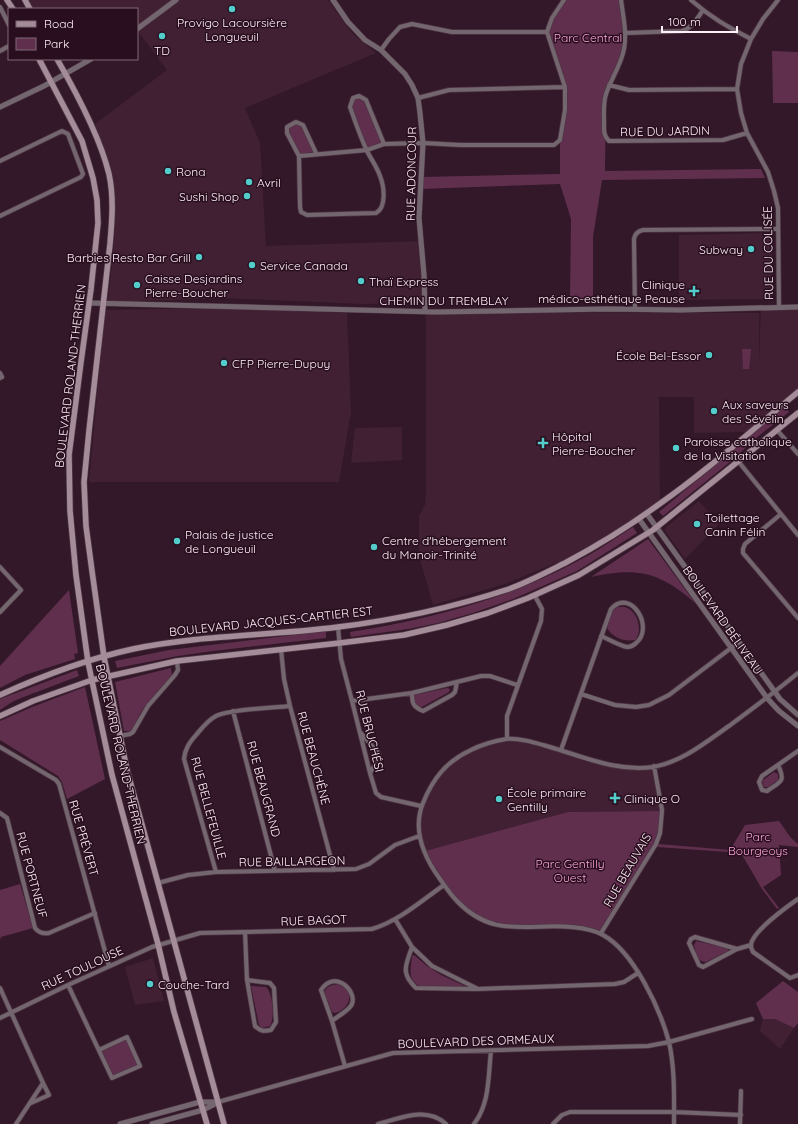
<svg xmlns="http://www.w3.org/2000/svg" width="798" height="1124" font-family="Quicksand,sans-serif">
	<rect width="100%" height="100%" fill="#321828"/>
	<path fill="#412034" d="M29,0H328L353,34L376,53L245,108L260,143L266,246L421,241L424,303L362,304L223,298L108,302L115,231V201L111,173L105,151L95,124L167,70L137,30V9H34Z
		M767,233L772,238V299L679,300V235Z
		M761,307H798V392L749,432L694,433V397H659L660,504L595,547L505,584L433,605L419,556V516L425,505L426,489V313H759V363Z
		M219,308L347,313L351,412L339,482H89L105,310Z
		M402,427V460L351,463L355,428Z
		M699,501L719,524L685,559L665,531L666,527Z
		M510,741L522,742L538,745L586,761L617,768H652L661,811L568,812L425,851L421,836L419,820L429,792L443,770L457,758L476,749L491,744Z
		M153,958L164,1001L135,1005L125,967Z
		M763,1019H775L794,1028L780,1049L760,1031Z"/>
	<path fill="#612f4e" d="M564,0H621L625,33L624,49L606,94L605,171L761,169L765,178L602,180L593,237V299H570L571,219L560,184L421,189V177L560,174V140L565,110V87L547,32Z
		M772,51L798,52V103H773Z
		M359,97L365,101L382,142L367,148L351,107L354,99Z
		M296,123L302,126L314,152L299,154L288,133L289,127Z
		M742,349H751L749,369H743Z
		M785,407L789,412L756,438L736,457L663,516L659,512Z
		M633,527L637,533L577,571L513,599L473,613L438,623L408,629L351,637L350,632C427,620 507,599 576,562C596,552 614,539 633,527Z
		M648,539L696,604C660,572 638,567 591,577Z
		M69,590L78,653L74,654L75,659L25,675L0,688V666Z
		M618,607C621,607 624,606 627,608C638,612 643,632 635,640C624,642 613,638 607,628L612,611Z
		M326,631V638L213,651L178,656L117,668L115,661L169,650Z
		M171,668L172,675C162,686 152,697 143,709C138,716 136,724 131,731H124L115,682Z
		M77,670L79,676L21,698L12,702L0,710V699Z
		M85,687L105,779L67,799L62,782L58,776L0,740V721L32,707Z
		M447,688L450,689L449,692L420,708L416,705L413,696L414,695Z
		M774,772L778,774V780L768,787H764L762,781Z
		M661,811L658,832L655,842L601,932L574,926L497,925L481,919L459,902L441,878L425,851L568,812Z
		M779,821L791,838L798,844V847L779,845L781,875L763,887L779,908L777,909L762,889L741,853L657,847L659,844L730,850L745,825Z
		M20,884L33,928L1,937L0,940V890Z
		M696,941L727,948L728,949V951L706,962C697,962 696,953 694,945Z
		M414,955L427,966L441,975L467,987L419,986C407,979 411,969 412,956Z
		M783,981L798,992V1023L794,1028L775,1019H763L756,1003Z
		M341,984C343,986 347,989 348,991C353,1001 344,1011 335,1013L332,1012L324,992C328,984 334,985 341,984Z
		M251,986L266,987C273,993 275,1019 270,1026L262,1028L259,1025Z
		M126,1039L138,1065L113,1076L101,1050Z"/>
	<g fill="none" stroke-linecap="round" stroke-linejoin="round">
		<g stroke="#4f3645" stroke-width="5.5">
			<path id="minor" d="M621,0C623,16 627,32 624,49C621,65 611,79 606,94C603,103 604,113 604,122C604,130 603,135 609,141L723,140L747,133
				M691,0C710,17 728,27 751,39
				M778,0L763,19L751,39L741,64L737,89L741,113L747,133L768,172L774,191L778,208L779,307
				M0,7L9,25
				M625,33L682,31C692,28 697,19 703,10
				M381,50L389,39L400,27L412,24L452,32H547
				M0,51L9,46
				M609,85L629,90L737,89
				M418,98L449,90L565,87
				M316,153L303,125L296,122L287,127V133L299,156L300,207L301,212L307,215L376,213C387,207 384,186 380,176C377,167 371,159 367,151C360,136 355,121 350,107L353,98L359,96L366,100L384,144
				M299,156L367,150L384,144L423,143L460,145H554L560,140L565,110V87L547,32L552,18L564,0
				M0,161L62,131L68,134L83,174L81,177L0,216
				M635,309L634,239C635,234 638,231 643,230L778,229
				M0,373L2,377L0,378
				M777,430L798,454
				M738,461L798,535
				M781,514L745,544L743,549V553L798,618
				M0,567L21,590L0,612
				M338,627L341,659L352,701L370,773L376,793L381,797L421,806
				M281,649L284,679L290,706L334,870
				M412,693C412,703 413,707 423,711L452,695L455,692L457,682
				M581,694L615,705L636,707L649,705L669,695L739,642
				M352,701L412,693L481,676H490L517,685
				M233,711L275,871
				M361,733L379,754L378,760L370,773
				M120,736L130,734L133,732L148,706L175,675L178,670L177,661
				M507,739V716L541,621L542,609L535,596
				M0,747L56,780L59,784L109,966
				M561,750L611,609C631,587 655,628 636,643C634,645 631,647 627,647C620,646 608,639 601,636
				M778,765C786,782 781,781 767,791L762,790L759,782L762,776L798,751
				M0,813L7,818L35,928C39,933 43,934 49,933L95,913
				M216,872L184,759C185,749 189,743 196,735C202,728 208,720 216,716C230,709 273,708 290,706
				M158,883L188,875L216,872L356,869L369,864L395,845L419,836
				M798,899C788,906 750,933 751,946C751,948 752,950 753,952L790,978L798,975
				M395,919L412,947L432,966L478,989L615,984L624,982L638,973
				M245,932L247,980L255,1026C261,1032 264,1031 271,1030L276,1022L274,988L270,983L247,980
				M601,933L656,844L660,833L662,810L654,766
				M412,947C406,965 400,973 416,988L476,989
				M737,949L695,937L691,939L689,943L699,965L703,967L737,949L751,945
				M68,985L112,1078L140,1066L127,1037L99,1050
				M0,988L43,1083L16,1124
				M0,1018L68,985L152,947L200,933L372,929C399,921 421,901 444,885
				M332,1021C338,1016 346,1012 350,1007C361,995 336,967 321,990L332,1021L345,1066
				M218,1102L393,1053L648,1046L669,1042L752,1019
				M31,1103L49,1095L43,1083
				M378,1124C401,1118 427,1106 446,1124
				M474,1124C490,1103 488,1077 491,1051
				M553,1124L562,1115L570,1112H674L741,1115
				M674,1124C674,1097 675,1069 669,1042C660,1009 634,952 603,935C595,930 582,928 572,927C527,923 493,939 457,901C450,894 445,886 440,879C424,857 412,830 423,803C433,778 447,761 471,750C481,745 494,741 506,739C521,738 536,743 550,747C584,757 617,772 653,767C682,762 706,742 729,726C752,709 775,692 798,673
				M740,1124L741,1091"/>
		</g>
		<g stroke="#4f3645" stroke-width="6">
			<path id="tertiary" d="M333,0L348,22L365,40L381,50L405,74L412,85L418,98L420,113L423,143L419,218L424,275L425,311
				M137,29L176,0
				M0,107L44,86L91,59
				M90,303L436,312L607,309L681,310L798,307
				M647,514L780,699L798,715
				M639,519L767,698L779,711L798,726
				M120,1124L200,1102H218
				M152,1124L203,1110L217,1103"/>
		</g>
		<g stroke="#4f3645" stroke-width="7">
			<path id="secondary" d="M7,0L13,9
				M25,0L30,9
				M39,59L82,141L93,178L97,200L98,223L91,289L81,362L69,455L70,511L76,575L88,662L112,775L158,944L174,1012L207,1124
				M57,59C76,92 100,137 109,174C114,197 112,221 110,244L89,431L84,482L86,526L92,571L104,657L127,770L224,1124
				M0,695C42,676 87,659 133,649C200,635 269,636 338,627C396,620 454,607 509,589C528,582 547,572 565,563C597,546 628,527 658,505C707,471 752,430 798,392
				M0,716L33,701L92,680L177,661L340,643L404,635L447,625L488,613L528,598L579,575L653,530L798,413"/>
		</g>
		<use href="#minor" stroke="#74666e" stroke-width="4"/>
		<use href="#tertiary" stroke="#74666e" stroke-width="5"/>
		<use href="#secondary" stroke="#a48c99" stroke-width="5.5"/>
	</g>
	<g fill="#53cdcb" stroke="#280e1e" stroke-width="1.5">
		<circle cx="232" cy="9" r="4"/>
		<circle cx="162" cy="36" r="4"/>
		<circle cx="168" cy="171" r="4"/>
		<circle cx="249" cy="182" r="4"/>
		<circle cx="247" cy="196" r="4"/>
		<circle cx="751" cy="249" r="4"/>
		<circle cx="199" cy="257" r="4"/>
		<circle cx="252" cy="265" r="4"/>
		<circle cx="361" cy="281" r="4"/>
		<circle cx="137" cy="285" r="4"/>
		<path d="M692 285h4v4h4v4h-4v4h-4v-4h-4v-4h4z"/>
		<circle cx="709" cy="355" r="4"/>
		<circle cx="224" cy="363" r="4"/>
		<circle cx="714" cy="411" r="4"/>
		<path d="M541 437h4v4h4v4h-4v4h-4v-4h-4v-4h4z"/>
		<circle cx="676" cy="448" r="4"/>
		<circle cx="697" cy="524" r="4"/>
		<circle cx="177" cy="541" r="4"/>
		<circle cx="374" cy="547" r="4"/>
		<path d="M613 792h4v4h4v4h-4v4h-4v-4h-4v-4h4z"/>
		<circle cx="499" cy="799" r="4"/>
		<circle cx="150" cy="984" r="4"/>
	</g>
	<g text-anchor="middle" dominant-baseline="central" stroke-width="3" stroke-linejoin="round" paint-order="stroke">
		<g font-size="12" fill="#fff0f8" stroke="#280e1e" text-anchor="start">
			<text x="232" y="22" text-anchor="middle">Provigo Lacoursière<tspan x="232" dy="14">Longueuil</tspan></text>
			<text x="162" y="50" text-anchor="middle">TD</text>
			<text x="176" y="171">Rona</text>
			<text x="257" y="182">Avril</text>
			<text x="239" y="196" text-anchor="end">Sushi Shop</text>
			<text x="743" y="249" text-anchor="end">Subway</text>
			<text x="191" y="257" text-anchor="end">Barbies Resto Bar Grill</text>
			<text x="260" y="265">Service Canada</text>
			<text x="145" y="278">Caisse Desjardins<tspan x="145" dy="14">Pierre-Boucher</tspan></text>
			<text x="369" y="281">Thaï Express</text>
			<text x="685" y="284" text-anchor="end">Clinique<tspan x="685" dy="14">médico-esthétique Peause</tspan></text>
			<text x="701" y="355" text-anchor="end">École Bel-Essor</text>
			<text x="232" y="363">CFP Pierre-Dupuy</text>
			<text x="722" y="404">Aux saveurs<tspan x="722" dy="14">des Sévelin</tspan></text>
			<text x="552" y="436">Hôpital<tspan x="552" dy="14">Pierre-Boucher</tspan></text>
			<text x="684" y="441">Paroisse catholique<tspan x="684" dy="14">de la Visitation</tspan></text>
			<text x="705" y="517">Toilettage<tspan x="705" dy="14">Canin Félin</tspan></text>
			<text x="185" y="534">Palais de justice<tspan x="185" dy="14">de Longueuil</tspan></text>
			<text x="382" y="540">Centre d'hébergement<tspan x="382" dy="14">du Manoir-Trinité</tspan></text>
			<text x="507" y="792">École primaire<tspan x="507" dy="14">Gentilly</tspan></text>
			<text x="624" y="798">Clinique O</text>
			<text x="158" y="984">Couche-Tard</text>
		</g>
		<g font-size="12" fill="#fca5d8" stroke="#280e1e">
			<text x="588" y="37">Parc Central</text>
			<text x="758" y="836">Parc<tspan x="758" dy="14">Bourgeoys</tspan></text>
			<text x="570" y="863">Parc Gentilly<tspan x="570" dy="14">Ouest</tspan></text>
		</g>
		<g font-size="12" fill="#fff0f8" stroke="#280e1e">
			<text transform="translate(665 131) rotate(-1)">RUE DU JARDIN</text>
			<text transform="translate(411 174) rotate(-89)">RUE ADONCOUR</text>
			<text transform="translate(768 253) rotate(-91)">RUE DU COLISÉE</text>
			<text x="444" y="300">CHEMIN DU TREMBLAY</text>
			<text transform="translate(70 376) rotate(-83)">BOULEVARD ROLAND-THERRIEN</text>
			<text transform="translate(723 620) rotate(55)">BOULEVARD BÉLIVEAU</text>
			<text transform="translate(271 621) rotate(-6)">BOULEVARD JACQUES-CARTIER EST</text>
			<text transform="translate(370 731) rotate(76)">RUE BRUCHÉSI</text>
			<text transform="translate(121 754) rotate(77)">BOULEVARD ROLAND-THERRIEN</text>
			<text transform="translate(314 758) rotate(75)">RUE BEAUCHÊNE</text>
			<text transform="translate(264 789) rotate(75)">RUE BEAUGRAND</text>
			<text transform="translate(209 808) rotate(75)">RUE BELLEFEUILLE</text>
			<text transform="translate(84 838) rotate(74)">RUE PRÉVERT</text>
			<text transform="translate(292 861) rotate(-1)">RUE BAILLARGEON</text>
			<text transform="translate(627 870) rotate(-60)">RUE BEAUVAIS</text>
			<text transform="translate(32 875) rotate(75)">RUE PORTNEUF</text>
			<text transform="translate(314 920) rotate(-2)">RUE BAGOT</text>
			<text transform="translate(82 968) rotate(-25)">RUE TOULOUSE</text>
			<text transform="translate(476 1041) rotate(-2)">BOULEVARD DES ORMEAUX</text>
		</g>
	</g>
	<rect x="8" y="8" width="130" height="52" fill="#280e1e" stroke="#7e6875"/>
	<rect x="16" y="21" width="20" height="6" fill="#a48c99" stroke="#7e6875"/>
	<text x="44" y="28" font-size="12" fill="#fff0f8">Road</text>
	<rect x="16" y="38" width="20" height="12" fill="#612f4e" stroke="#7e6875"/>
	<text x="44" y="48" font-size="12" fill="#fff0f8">Park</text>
	<path d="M662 26v6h75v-6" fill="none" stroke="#fff0f8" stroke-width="2"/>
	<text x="668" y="26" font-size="12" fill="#fff0f8" stroke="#280e1e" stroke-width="3" paint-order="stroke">100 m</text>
</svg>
